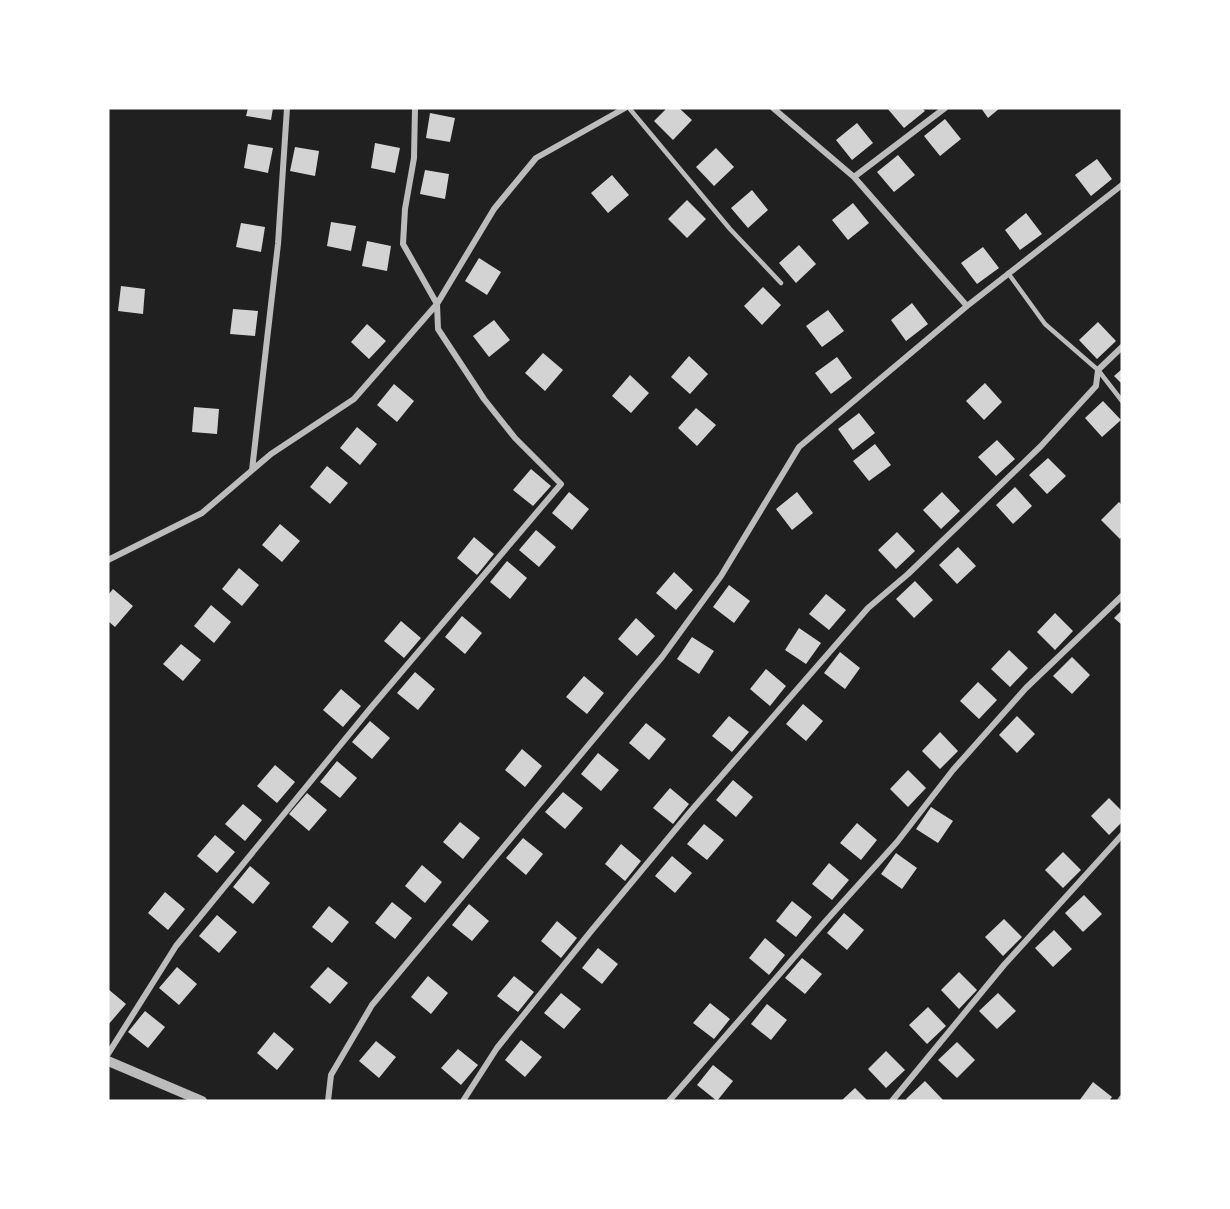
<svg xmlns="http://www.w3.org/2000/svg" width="1230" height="1209" font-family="Rubik,sans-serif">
	<rect width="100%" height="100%" fill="#111"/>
	<path fill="#202020" d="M108,108H1122V1101H108Z"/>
	<path fill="#d3d3d3" d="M248,108H273L271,120L246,116Z
		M667,108H679L692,120L673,140L654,121Z
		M887,108H922L925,111L904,128Z
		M981,108H1000L988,118Z
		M430,113L455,118L450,142L426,138Z
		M945,119L961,139L940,156L924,136Z
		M857,123L873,143L852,160L836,140Z
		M375,143L400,148L395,173L371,168Z
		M248,144L273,148L268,173L244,168Z
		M295,147L319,151L315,176L290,171Z
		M716,148L734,167L714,186L696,167Z
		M898,155L915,175L894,192L877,172Z
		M1097,159L1112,179L1091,196L1075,175Z
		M425,170L449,174L445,199L420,194Z
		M612,175L629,195L608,213L591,193Z
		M752,190L768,210L748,228L731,208Z
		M687,200L706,219L687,238L668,219Z
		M853,203L869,223L848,240L832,220Z
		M1026,213L1042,234L1020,250L1005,230Z
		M331,222L356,226L351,251L327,246Z
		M241,223L265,227L261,252L236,247Z
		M367,241L391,246L387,271L362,266Z
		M799,245L816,264L796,283L779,263Z
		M983,247L999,268L977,284L961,263Z
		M479,258L501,272L487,295L465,281Z
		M121,286L145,289L143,314L118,311Z
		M763,287L781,305L762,325L744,306Z
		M912,303L928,324L906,341L891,320Z
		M233,309L258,311L255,336L230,334Z
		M828,310L844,331L822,347L806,326Z
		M494,320L510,340L489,357L473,336Z
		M1098,322L1116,341L1097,359L1079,340Z
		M367,324L386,341L369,359L351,342Z
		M543,353L563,370L545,391L525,373Z
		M689,356L708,374L690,394L671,377Z
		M837,357L852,378L831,394L815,373Z
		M1122,369V384L1114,376Z
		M630,375L649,393L631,413L612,396Z
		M985,383L1002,402L984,420L966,401Z
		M394,384L414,401L397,422L377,405Z
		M1103,401L1121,420L1102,437L1085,418Z
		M194,407L219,409L217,434L192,432Z
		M696,408L716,425L697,446L678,428Z
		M859,413L875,433L853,450L838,429Z
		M357,427L377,444L360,465L340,448Z
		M997,440L1015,459L996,476L978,457Z
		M875,444L891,465L869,481L853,461Z
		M1048,458L1066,476L1047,494L1029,475Z
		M327,466L348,483L330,504L310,487Z
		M531,469L551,486L533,506L513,490Z
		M1015,487L1032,506L1013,524L996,505Z
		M569,492L589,509L572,530L552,513Z
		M797,492L813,513L792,530L776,509Z
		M942,492L960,511L941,529L923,510Z
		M1119,502L1122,505V536L1120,539L1101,520Z
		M280,524L300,541L282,562L262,545Z
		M536,530L556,547L539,567L519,550Z
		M897,532L915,551L896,569L878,550Z
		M474,537L494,554L477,575L457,558Z
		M958,547L976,566L957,584L939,565Z
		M507,561L527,578L510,599L490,582Z
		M239,568L259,585L242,606L222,589Z
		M674,572L693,590L676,610L656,593Z
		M915,581L933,600L914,618L896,599Z
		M729,585L750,601L734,623L713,607Z
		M113,589L133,606L115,627L108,621V595Z
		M826,594L846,610L829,630L809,614Z
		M211,605L231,622L214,643L194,626Z
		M1122,610V625L1114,618Z
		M1055,613L1073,631L1055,650L1037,632Z
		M462,616L482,633L465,654L445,637Z
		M636,618L655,636L637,656L618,639Z
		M401,621L421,638L404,658L384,641Z
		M799,628L821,643L806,664L785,650Z
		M692,637L714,651L699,674L677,659Z
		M181,644L201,660L183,681L163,664Z
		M1009,650L1028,668L1010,687L991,669Z
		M840,652L860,668L845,689L824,673Z
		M1072,657L1090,675L1072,694L1053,676Z
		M766,669L786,686L770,706L750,689Z
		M415,672L435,689L418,710L397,693Z
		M584,676L604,693L587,714L566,697Z
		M978,682L997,700L979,719L960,701Z
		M341,689L361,706L343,727L323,710Z
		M803,704L823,721L806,741L786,724Z
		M729,716L749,732L732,752L712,736Z
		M1017,716L1035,734L1017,753L999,735Z
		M370,721L390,738L372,759L352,742Z
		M646,723L666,739L649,760L629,743Z
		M940,732L958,751L940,769L922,751Z
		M522,749L542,766L525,787L505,770Z
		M598,753L619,770L601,791L581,774Z
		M337,761L357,778L340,798L320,782Z
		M275,765L295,782L277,803L257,786Z
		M908,770L926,788L908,807L890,789Z
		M733,780L753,797L736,817L716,800Z
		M670,788L689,804L673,824L653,808Z
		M563,792L583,808L565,829L545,812Z
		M307,793L327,810L309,831L289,814Z
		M1109,798L1122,811V822L1109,835L1091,816Z
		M243,804L262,820L245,841L225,824Z
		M931,807L953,821L938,843L916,829Z
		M460,822L480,838L463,859L443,842Z
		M857,823L877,840L861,860L840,843Z
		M704,824L724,840L707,860L687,844Z
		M215,835L235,852L217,873L197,856Z
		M523,838L543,854L526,875L506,858Z
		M621,844L641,861L625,881L605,864Z
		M1063,852L1081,870L1063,888L1045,870Z
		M896,853L917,868L902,889L881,874Z
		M672,856L692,873L675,893L655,876Z
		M829,863L849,880L832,900L812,884Z
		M422,865L442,882L425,903L405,886Z
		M250,866L270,883L253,904L233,887Z
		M165,892L185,909L168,930L148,913Z
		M1084,895L1102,914L1083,932L1065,913Z
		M792,901L812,917L796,937L776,921Z
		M392,902L412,918L395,939L375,923Z
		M469,904L489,921L472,941L452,925Z
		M329,906L349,922L332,943L312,927Z
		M844,913L864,930L847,950L827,933Z
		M217,915L237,932L219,953L199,936Z
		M1004,919L1022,937L1003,956L985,937Z
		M557,921L577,938L561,958L541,941Z
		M1054,930L1072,949L1053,967L1035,948Z
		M765,938L785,955L769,975L749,958Z
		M598,948L618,964L602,984L582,968Z
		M802,958L822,974L805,994L785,978Z
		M177,967L197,984L179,1005L159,988Z
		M328,967L348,983L330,1004L310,987Z
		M959,972L977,990L959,1009L941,990Z
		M428,976L448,993L431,1014L411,997Z
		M514,976L534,992L518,1012L497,996Z
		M108,989L126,1004L108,1025Z
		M561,993L581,1009L564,1029L544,1013Z
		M998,993L1016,1011L997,1029L979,1011Z
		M710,1003L730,1019L714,1039L693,1023Z
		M767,1004L787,1020L771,1040L751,1024Z
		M928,1007L946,1026L927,1044L909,1025Z
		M145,1011L165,1027L148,1048L128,1032Z
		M274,1032L294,1049L277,1070L257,1053Z
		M521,1040L542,1057L525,1077L505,1060Z
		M376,1041L396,1057L379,1078L359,1061Z
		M957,1042L975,1060L957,1078L938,1060Z
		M458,1049L478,1065L461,1085L441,1068Z
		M886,1051L905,1070L886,1088L868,1069Z
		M713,1065L733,1081L717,1101L697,1085Z
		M925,1081L943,1100L908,1101L906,1099Z
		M1093,1082L1112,1097L1109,1101H1079Z
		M855,1088L868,1101H841Z"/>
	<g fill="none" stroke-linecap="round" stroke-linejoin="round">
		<path stroke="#bcbcbc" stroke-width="4.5" d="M629,108L730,229L781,283
			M1008,273L1045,324L1098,370L1122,401"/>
		<path stroke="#bcbcbc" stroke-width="6" d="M773,108L854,177L967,306
			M854,177L945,108
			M252,470L278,244L287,108
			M108,560L202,513L271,454L354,399L437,304L494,209L536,158L625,108
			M108,1054L176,946L369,710L561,484L515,438L484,399L438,329L437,304L403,244L405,209L414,158L415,108
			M328,1101L331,1075L372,1005L662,657L721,576L799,447L967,306L1122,185
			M463,1101L497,1048L592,930L690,812L868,608L908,574L1041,446L1096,386L1098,370L1122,347
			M669,1101L824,923L897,842L953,770L1026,688L1122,596
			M892,1101L1004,965L1122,835
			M1120,1101L1122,1098"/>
		<path stroke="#bcbcbc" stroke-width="10" d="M108,1061L202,1101"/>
	</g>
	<rect width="1230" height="1209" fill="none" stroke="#ffffff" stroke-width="219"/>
</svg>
